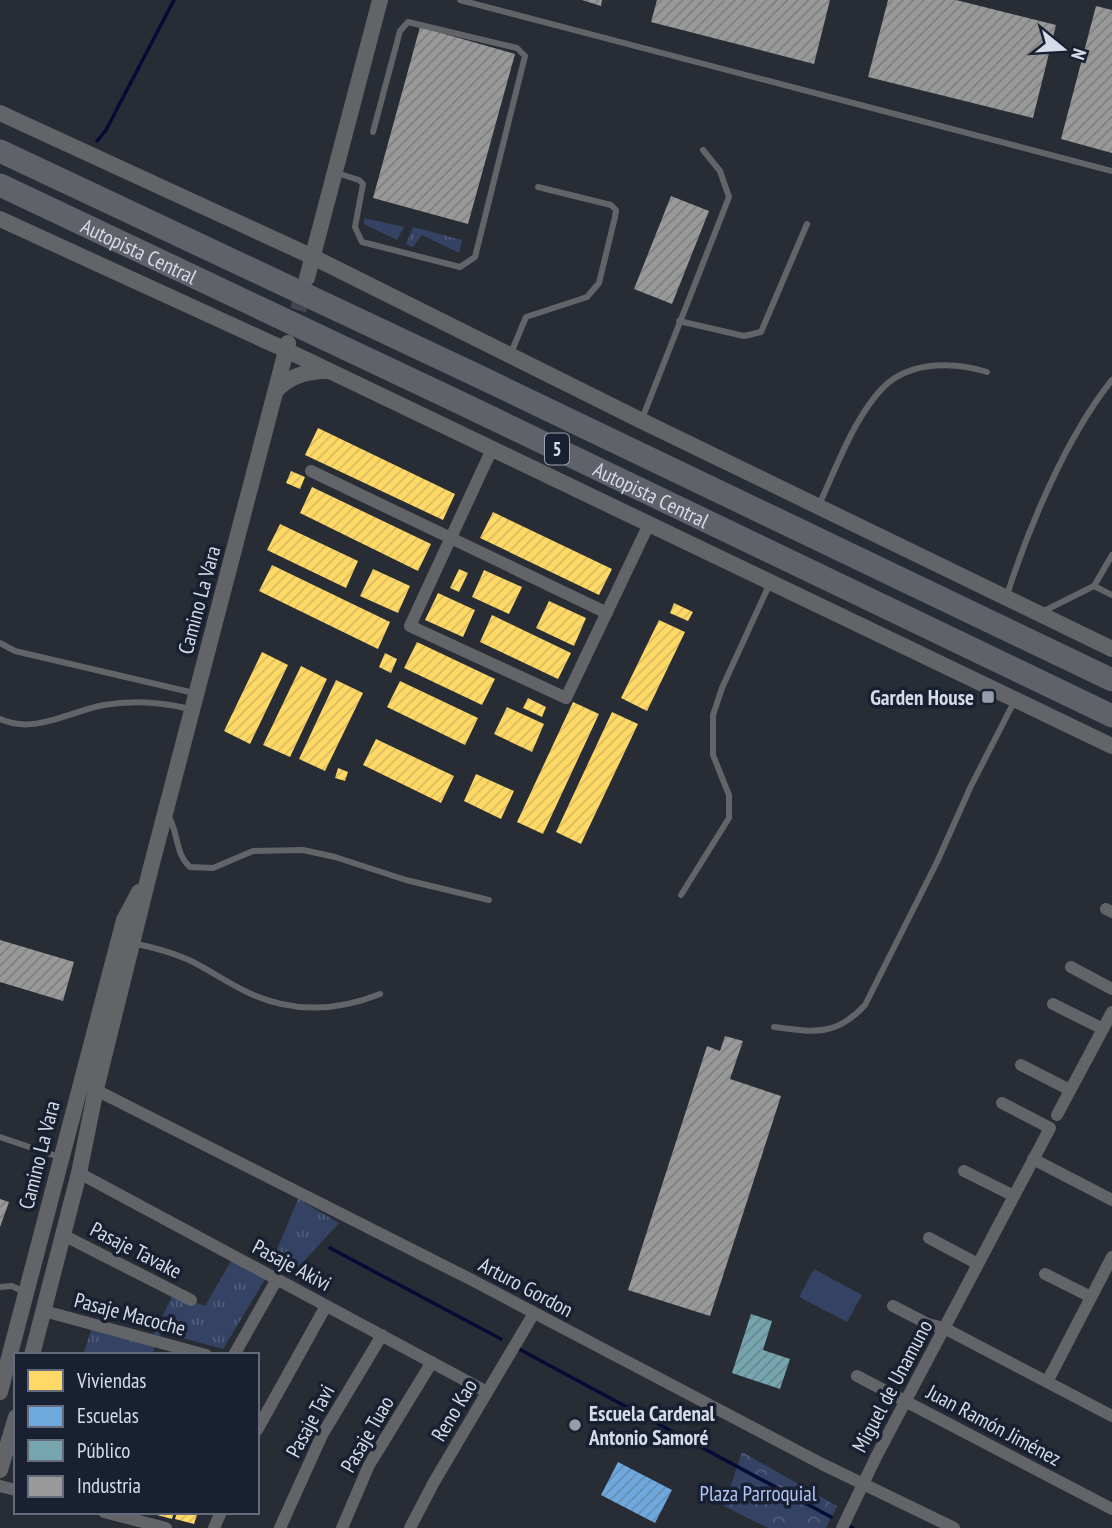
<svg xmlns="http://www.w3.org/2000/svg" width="1112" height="1528" font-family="'PT Sans Narrow',sans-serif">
	<defs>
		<pattern id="grass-tufts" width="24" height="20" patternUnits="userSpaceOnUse" patternTransform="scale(1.75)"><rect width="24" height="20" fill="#344364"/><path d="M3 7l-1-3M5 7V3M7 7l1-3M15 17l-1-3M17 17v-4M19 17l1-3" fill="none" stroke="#505e7a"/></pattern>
		<pattern id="park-crowns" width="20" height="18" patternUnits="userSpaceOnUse" patternTransform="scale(1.75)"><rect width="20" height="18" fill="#344364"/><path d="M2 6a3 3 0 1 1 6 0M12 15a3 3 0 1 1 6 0" fill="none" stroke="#505e7a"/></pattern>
		<pattern id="homes-hatch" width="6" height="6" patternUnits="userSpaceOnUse" patternTransform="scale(1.75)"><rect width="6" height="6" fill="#ffd966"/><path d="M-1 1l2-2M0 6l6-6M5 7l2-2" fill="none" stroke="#d9bb5f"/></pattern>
		<pattern id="schools-hatch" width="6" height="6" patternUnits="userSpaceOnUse" patternTransform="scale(1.75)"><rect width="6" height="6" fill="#6fa8dc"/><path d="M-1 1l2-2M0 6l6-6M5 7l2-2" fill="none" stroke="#638eb6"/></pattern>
		<pattern id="public-hatch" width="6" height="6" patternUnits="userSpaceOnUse" patternTransform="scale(1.75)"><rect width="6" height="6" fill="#76a5af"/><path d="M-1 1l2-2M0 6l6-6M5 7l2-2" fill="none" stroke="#66878f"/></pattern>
		<pattern id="industry-hatch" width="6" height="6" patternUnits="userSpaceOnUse" patternTransform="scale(1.75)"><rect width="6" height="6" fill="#999"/><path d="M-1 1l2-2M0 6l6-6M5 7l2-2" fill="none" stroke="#7e7f80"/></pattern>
	</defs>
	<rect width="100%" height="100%" fill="#282c35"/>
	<path fill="url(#grass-tufts)" d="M364,218L404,227L397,240L364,224Z
		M413,227L462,240L459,253L422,235L413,247L406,244Z
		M298,1199L339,1223L296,1270L273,1259Z
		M231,1261L267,1276L223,1349L161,1332L152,1355H83L92,1327L151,1340L173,1294L205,1306Z"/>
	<path fill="url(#park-crowns)" d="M742,1452L837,1506L826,1528H768L724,1506Z"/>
	<path fill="#344364" d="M814,1269L862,1295L847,1322L799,1297Z"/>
	<path fill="url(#homes-hatch)" d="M318,428L455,494L443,520L305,455Z
		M291,471L305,477L300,489L286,483Z
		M312,487L431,544L418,571L300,513Z
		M493,512L612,569L599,595L480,538Z
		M280,524L358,561L346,588L267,550Z
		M272,565L390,622L378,649L259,591Z
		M373,569L410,586L398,613L360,596Z
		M459,569L468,573L459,592L450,588Z
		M484,570L522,587L509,614L472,597Z
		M438,593L475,610L463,637L425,620Z
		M549,601L586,618L574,646L536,628Z
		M674,603L693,612L688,621L670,613Z
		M492,615L571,653L558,679L480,642Z
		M659,620L685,632L647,711L621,698Z
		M417,642L495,679L482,705L404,668Z
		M262,652L288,665L250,744L224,731Z
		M385,653L397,659L391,673L379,667Z
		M301,666L327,679L290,757L263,745Z
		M336,680L363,693L325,771L299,759Z
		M400,681L478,718L465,745L387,707Z
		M528,698L546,707L542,717L523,708Z
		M573,702L599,714L543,834L517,822Z
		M507,707L544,724L532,752L494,734Z
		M612,712L638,724L581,844L556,832Z
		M376,739L454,776L441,803L363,765Z
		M338,768L348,772L345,781L335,778Z
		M476,774L514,791L501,819L464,801Z
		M157,1512H174L172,1519L157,1515Z
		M177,1512H198L194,1524L175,1519Z"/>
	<path fill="url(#schools-hatch)" d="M618,1462L672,1490L655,1523L601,1495Z"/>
	<path fill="url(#public-hatch)" d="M751,1314L772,1321L763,1350L790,1359L780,1389L732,1373Z"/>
	<path fill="url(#industry-hatch)" d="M582,0H602L601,6Z
		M657,0H830L814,64L651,22Z
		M888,0H956L1056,25L1033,118L868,77Z
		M1096,6L1112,10V153L1061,139Z
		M420,27L515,54L468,224L373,198Z
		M671,196L709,211L672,304L634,289Z
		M0,940L74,962L63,1001L0,982Z
		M725,1036L743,1041L730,1079L781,1096L710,1316L628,1290L707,1046L720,1051Z
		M0,1199L9,1202L0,1227Z"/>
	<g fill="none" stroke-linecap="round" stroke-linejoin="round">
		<path stroke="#050b36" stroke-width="3.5" d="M97,141L106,130L174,0
			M330,1248L501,1339
			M519,1349L831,1517
			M850,1527L853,1528"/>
		<path stroke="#424650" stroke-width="16" stroke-dasharray="16 8" stroke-linecap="butt" d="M291,333L306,284"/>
		<path stroke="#636468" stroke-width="6" d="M460,0L1112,171
			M337,173L359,180L363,184L355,227L362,242L460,267L475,257L525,56L517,48L408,22L400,31L373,132
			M679,321L744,336L761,332L807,224
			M511,353L526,317L587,297L599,283L615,217L616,210L611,205L538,187
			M642,419L729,197L720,171L703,150
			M819,505C836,468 857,410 888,383C915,361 956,362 987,372
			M1094,586L1112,555
			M1007,595C1029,526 1067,436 1112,380
			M1042,612L1094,586L1112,595
			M0,643L15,651L194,693
			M0,719C35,735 70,711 104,705C133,700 162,702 190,709
			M167,814C179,830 174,853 190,867L213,868L253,851L303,850L335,857L406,880L489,900
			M681,895L729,818V795L713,755V715L722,688L770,583
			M132,943C152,947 171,952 189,960C208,969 226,982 245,991C289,1013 336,1012 380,994
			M774,1027C813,1032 836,1037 865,1005L937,862L971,786L1015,700
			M0,1137L59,1157
			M0,1287L12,1286L24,1292"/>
		<path stroke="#636468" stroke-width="12" d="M492,449L410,626L566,698L649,524
			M311,471L607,613
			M1106,909L1112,912
			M1071,967L1112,989
			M1053,1004L1103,1029
			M1021,1065L1070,1090
			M88,1086L470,1279L822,1464L954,1528
			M1057,1115L1112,1012
			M1033,1159L1112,1200
			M964,1171L1014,1196
			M79,1173L487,1392
			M63,1235L191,1300
			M929,1238L978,1264
			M1045,1274L1091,1297
			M893,1306L928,1324L944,1328L1112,1416
			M44,1311L206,1355
			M234,1355L277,1279
			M857,1376L1112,1509
			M1047,1382L1112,1257
			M257,1430L326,1306
			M0,1486L16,1490
			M104,1512L166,1528
			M214,1528L221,1512
			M280,1528L322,1435L382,1335
			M342,1528L369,1465L432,1362
			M410,1528L434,1482L534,1313
			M842,1528L876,1457L1050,1128L1002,1103"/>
		<path stroke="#636468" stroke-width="16" d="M0,113L313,257L642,421L1112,649
			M0,219L286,350L1112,746
			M307,278L380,0
			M275,392C288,376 306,371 327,371
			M32,1355L79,1173L96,1089L150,871L288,343
			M0,1392L124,920L139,892
			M0,1470L16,1417"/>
		<g stroke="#5f6269" stroke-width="23">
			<path d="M0,151L478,376L1112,680"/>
			<path id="s1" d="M0,185L465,405L1112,716"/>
		</g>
	</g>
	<g fill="#989ea9" stroke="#182031" stroke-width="2.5">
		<rect x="981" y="690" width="14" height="14" rx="3.5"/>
		<circle cx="575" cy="1425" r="7"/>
	</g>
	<g text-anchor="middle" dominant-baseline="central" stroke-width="7" stroke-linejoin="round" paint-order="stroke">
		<rect fill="#182031" stroke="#9ca3b0" stroke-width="2" x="545" y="433.5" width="24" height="31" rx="5"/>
		<g font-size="19" font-weight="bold" fill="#d5dbe7">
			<text x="557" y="449">5</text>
		</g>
		<g font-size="21" fill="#d5dbe7" stroke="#182031">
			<text stroke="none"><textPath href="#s1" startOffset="154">Autopista Central</textPath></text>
			<text stroke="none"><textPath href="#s1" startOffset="721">Autopista Central</textPath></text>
			<text transform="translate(199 600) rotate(-75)">Camino La Vara</text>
			<text transform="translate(39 1155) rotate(-76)">Camino La Vara</text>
			<text transform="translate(136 1250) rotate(27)">Pasaje Tavake</text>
			<text transform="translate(292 1265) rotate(28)">Pasaje Akivi</text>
			<text transform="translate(526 1287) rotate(28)">Arturo Gordon</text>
			<text transform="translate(130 1314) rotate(15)">Pasaje Macoche</text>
			<text transform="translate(892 1386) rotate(-62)">Miguel de Unamuno</text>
			<text transform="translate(454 1410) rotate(-59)">Reno Kao</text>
			<text transform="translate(310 1421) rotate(-62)">Pasaje Tavi</text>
			<text transform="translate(994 1425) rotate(28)">Juan Ramón Jiménez</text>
			<text transform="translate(367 1434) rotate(-60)">Pasaje Tuao</text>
		</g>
		<g font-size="21" font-weight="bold" fill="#d5dbe7" stroke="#182031" text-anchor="end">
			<text x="974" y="697">Garden House</text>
			<text x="589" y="1413" text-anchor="start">Escuela Cardenal<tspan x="589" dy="24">Antonio Samoré</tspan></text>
		</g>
		<g font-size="21" fill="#aec5f5" stroke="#182031">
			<text x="758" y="1493">Plaza Parroquial</text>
		</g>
	</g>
	<rect x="14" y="1353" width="245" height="161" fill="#182031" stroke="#646b7a" stroke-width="2"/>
	<rect x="28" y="1370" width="35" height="21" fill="#ffd966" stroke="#646b7a" stroke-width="2"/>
	<text x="77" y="1388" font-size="21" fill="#d5dbe7">Viviendas</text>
	<rect x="28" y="1406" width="35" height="21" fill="#6fa8dc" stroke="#646b7a" stroke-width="2"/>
	<text x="77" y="1423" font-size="21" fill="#d5dbe7">Escuelas</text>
	<rect x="28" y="1440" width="35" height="21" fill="#76a5af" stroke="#646b7a" stroke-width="2"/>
	<text x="77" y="1458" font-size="21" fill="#d5dbe7">Público</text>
	<rect x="28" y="1476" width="35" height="21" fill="#999999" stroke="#646b7a" stroke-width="2"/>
	<text x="77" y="1493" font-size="21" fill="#d5dbe7">Industria</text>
	<g transform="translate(1063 49) rotate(108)" stroke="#182031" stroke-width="5" paint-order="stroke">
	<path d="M0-5L12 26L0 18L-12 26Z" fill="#d5dbe7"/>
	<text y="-10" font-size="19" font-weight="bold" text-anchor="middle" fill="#d5dbe7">N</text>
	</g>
</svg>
